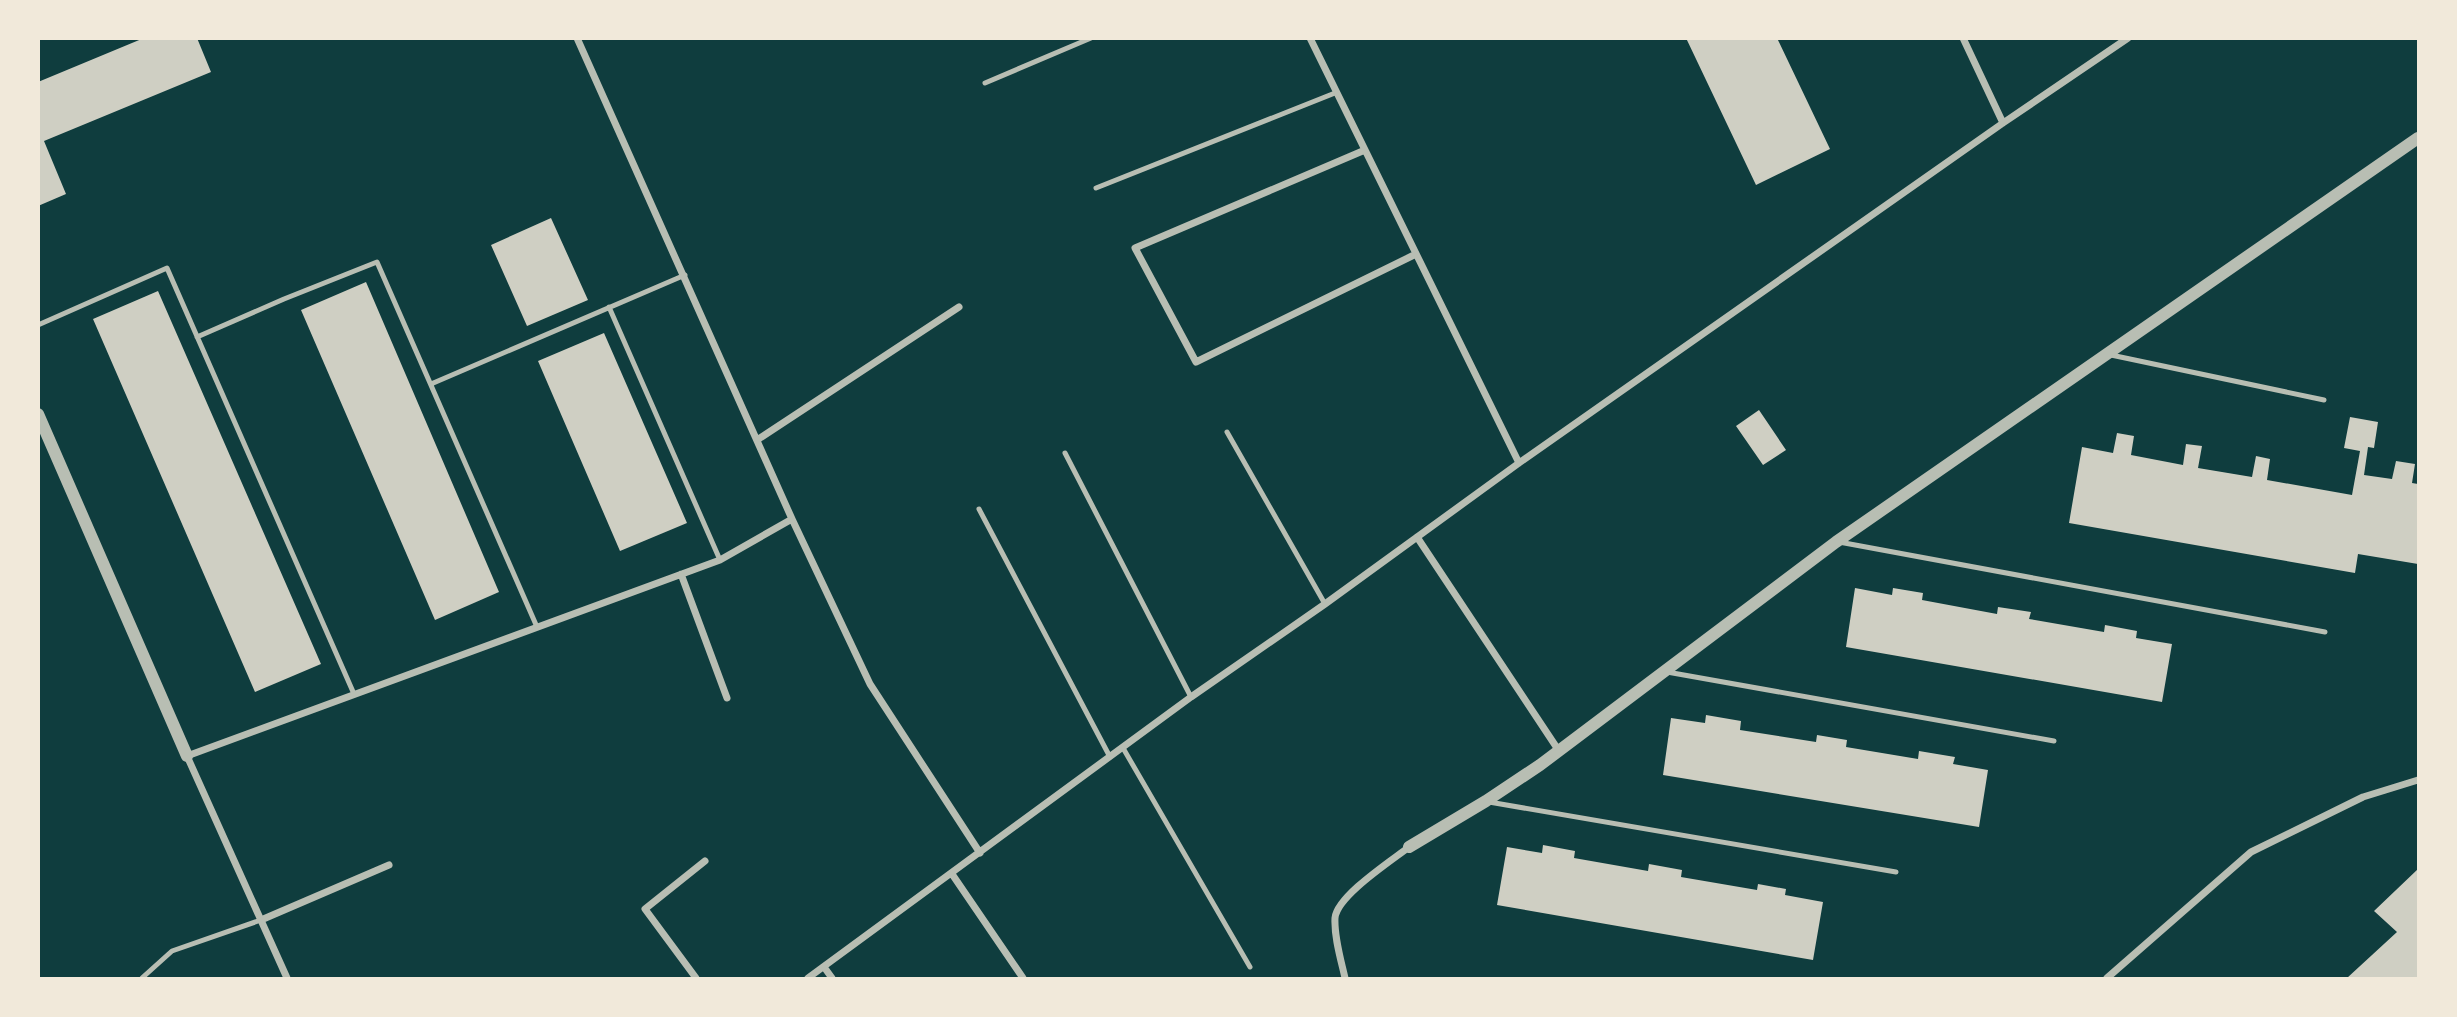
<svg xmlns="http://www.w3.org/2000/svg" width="2457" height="1017" font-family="'Sofia Sans Condensed',sans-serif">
	<rect width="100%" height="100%" fill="#0f3d3e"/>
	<path fill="#cfcfc3" d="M144,38H197L211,72L44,141L66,194L38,206V82Z
		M1686,38H1777L1830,149L1756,185Z
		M551,218L588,300L527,326L491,245Z
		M366,282L499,592L435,620L301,310Z
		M158,291L321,664L255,692L93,319Z
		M604,333L687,523L620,551L538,361Z
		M1759,410L1786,450L1763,465L1736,426Z
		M2350,417L2378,422L2374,448L2368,447L2364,475L2392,479L2396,461L2415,464L2412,483L2418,484V564L2358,554L2355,573L2069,523L2082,447L2113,453L2117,433L2134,436L2131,455L2183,465L2186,444L2202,446L2198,468L2252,477L2256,456L2270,459L2267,480L2352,495L2360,451L2344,448Z
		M1855,588L1892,595L1893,588L1923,593L1922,600L1997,614L1998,607L2031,612L2029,619L2104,632L2105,625L2137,631L2136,638L2172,644L2162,702L1846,647Z
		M1706,715L1741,721L1740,730L1816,742L1817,735L1847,740L1846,747L1918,759L1919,751L1955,757L1953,764L1988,770L1979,827L1663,775L1671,718L1705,723Z
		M1543,845L1575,851L1574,858L1648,871L1649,864L1682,870L1681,877L1757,890L1758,884L1786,889L1785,895L1823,902L1813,960L1497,905L1507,847L1542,853Z
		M2418,869V978H2347L2397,932L2374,911Z"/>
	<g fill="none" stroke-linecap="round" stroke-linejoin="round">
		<path stroke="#b8beb3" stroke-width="5" d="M985,83L1091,38
			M1096,188L1335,93
			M609,307L720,560
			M38,325L167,268L354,694
			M197,337L284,299L377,262L537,627
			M2111,355L2324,400
			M431,384L685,275
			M1227,432L1325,604
			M1065,453L1191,697
			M979,509L1110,757
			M1839,542L2325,632
			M1667,672L2054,741
			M1123,748L1250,967
			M1489,802L1896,872
			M142,978L172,951L261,920"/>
		<path stroke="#b8beb3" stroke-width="7" d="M1310,38L1519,463
			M1963,38L2003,123
			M1365,150L1135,248L1196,362L1416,254
			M757,440L959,307
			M792,519L870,684L980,853
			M1417,537L1559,751
			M681,574L727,698
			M952,874L1023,978
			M261,920L389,865
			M824,967L832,978
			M287,978L187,756L720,560L792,519L577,38
			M696,978L645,909L705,861
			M808,978L1191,697L1325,604L1519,463L2003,123L2128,38
			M1345,978C1341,960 1334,937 1335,918C1337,896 1391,861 1409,847
			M2107,978L2251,852L2363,797L2418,780"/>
		<path stroke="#b8beb3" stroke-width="12" d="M38,414L187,756
			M1409,847L1486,801L1540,765L1836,542L2418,138"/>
	</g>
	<rect width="2457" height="1017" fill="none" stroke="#f1e9da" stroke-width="80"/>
</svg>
